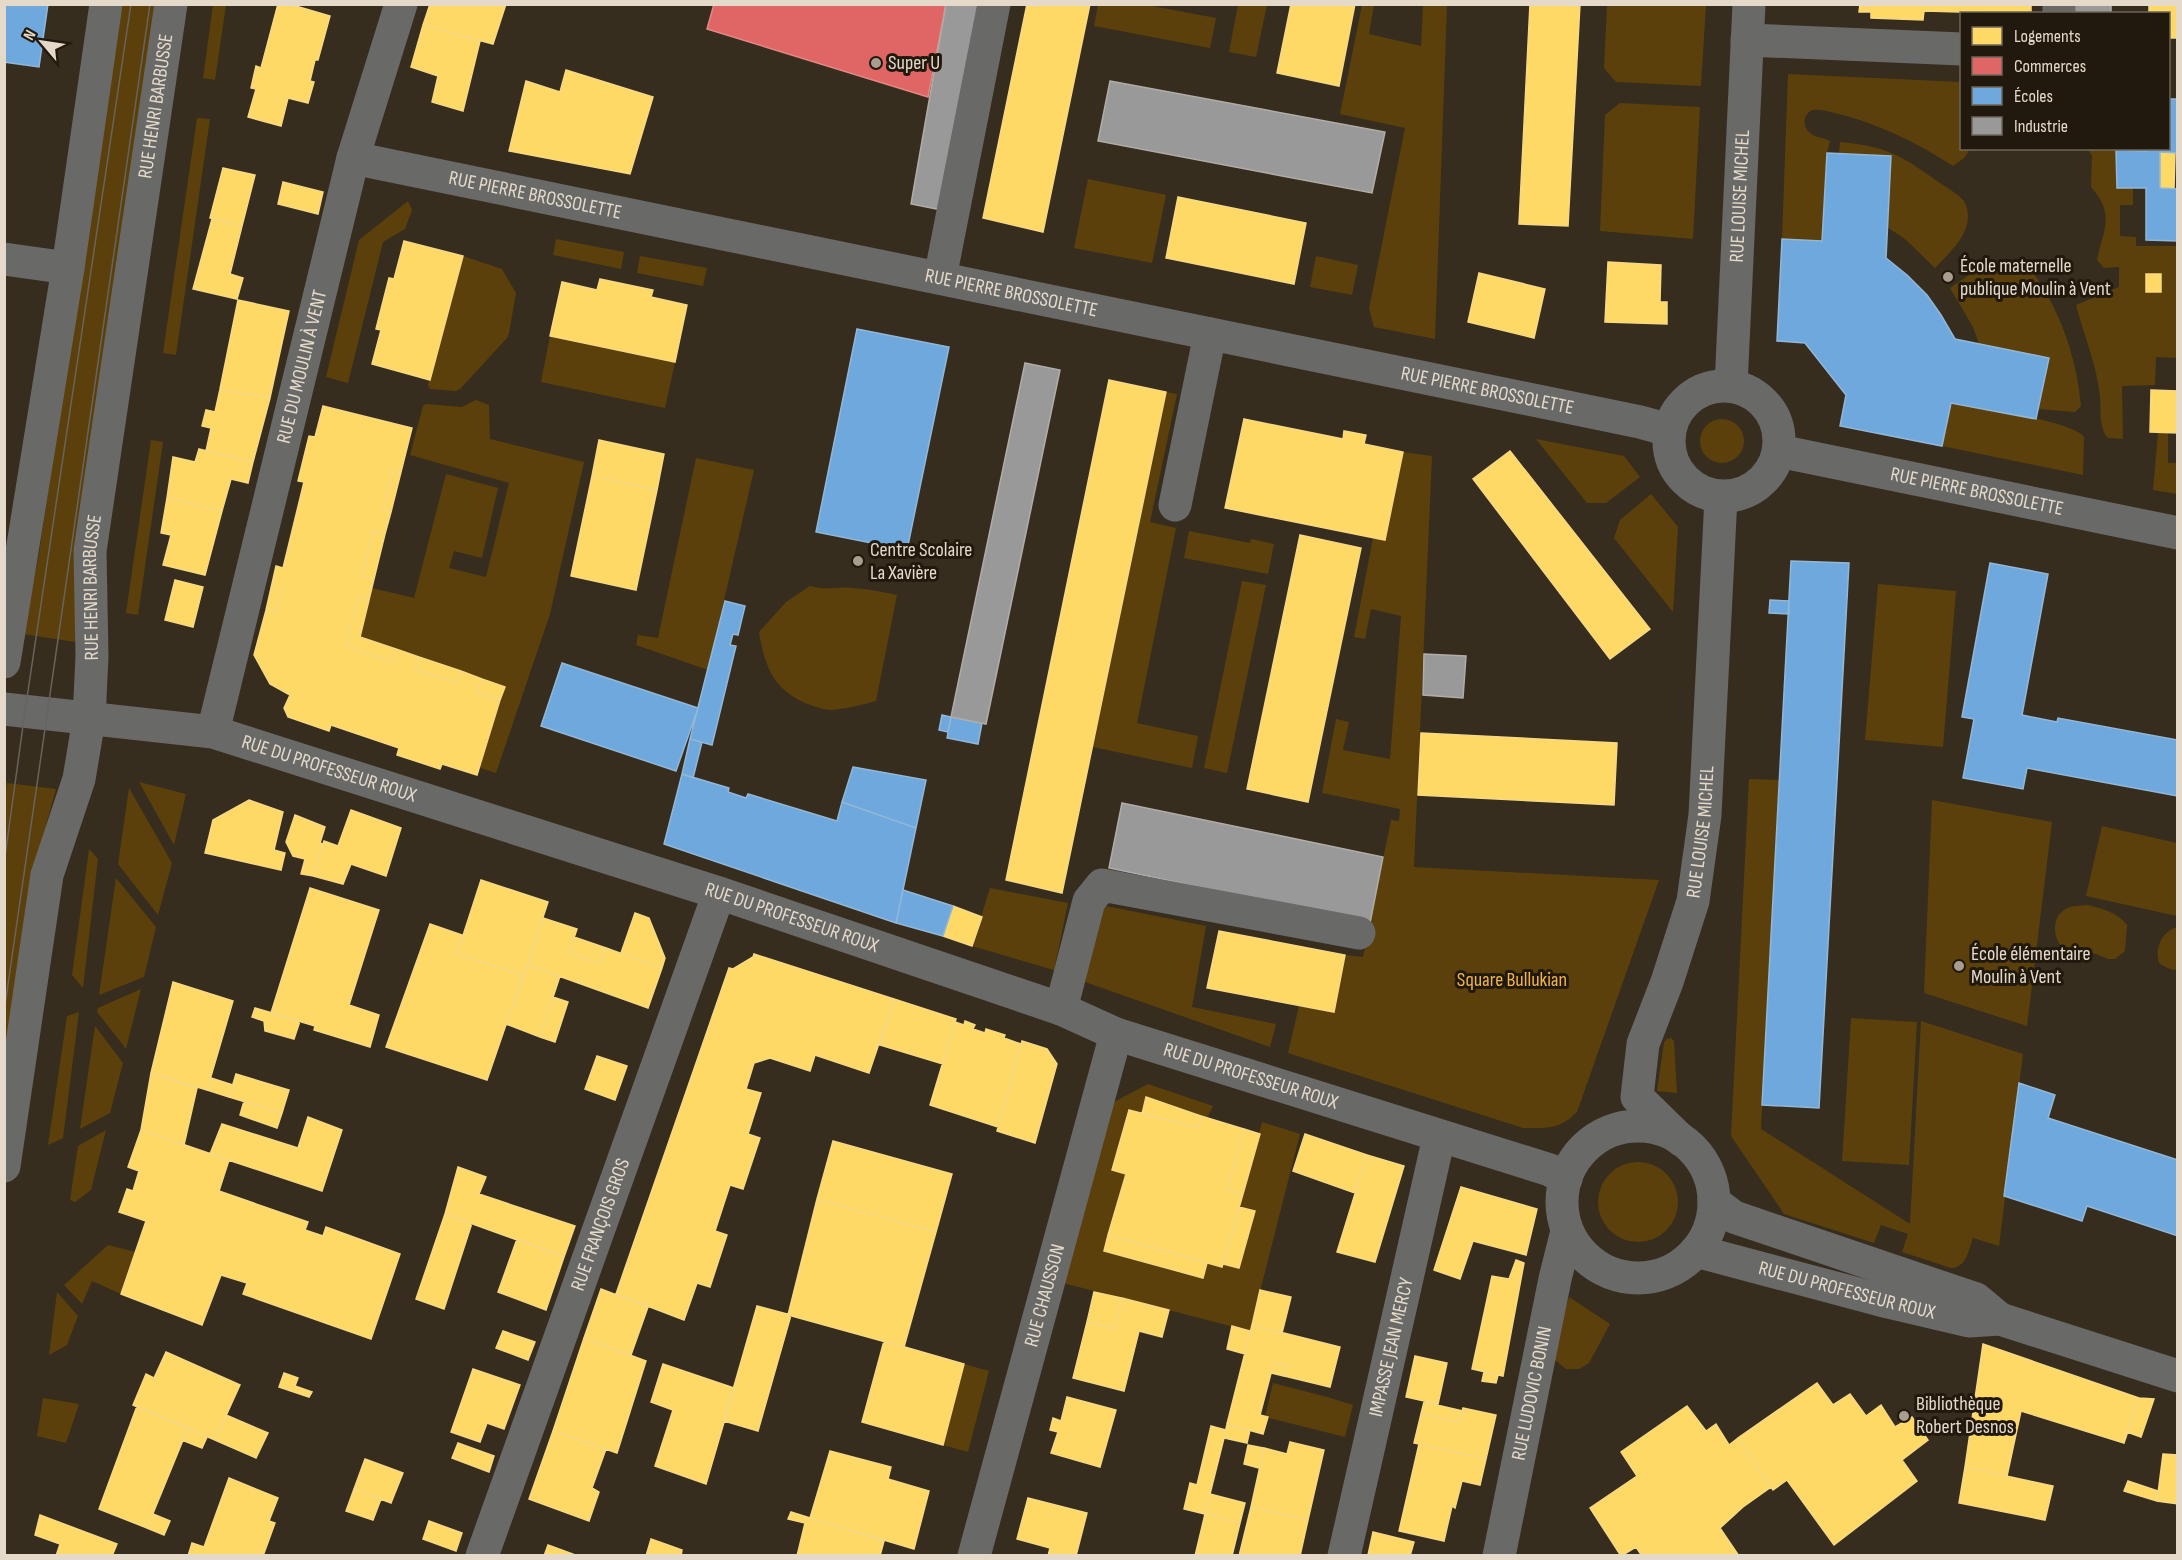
<svg xmlns="http://www.w3.org/2000/svg" width="2182" height="1560" font-family="'Sofia Sans Condensed',sans-serif">
	<rect width="100%" height="100%" fill="#362d1e"/>
	<path fill="#5b400b" d="M120,5H159L75,642L23,634L39,554Z
		M213,5H226L215,80L203,78Z
		M1098,5H1147L1216,18L1210,48L1094,26Z
		M1238,5H1267L1256,57L1229,52Z
		M1362,5H1374L1369,34L1421,46L1423,5H1447L1435,339L1374,327L1369,309L1405,128L1340,114Z
		M1607,5H1706L1701,86L1616,82L1604,68Z
		M1788,74L1961,82L1962,148L1970,149L1964,158L1953,166C1916,142 1875,122 1831,112C1826,111 1819,109 1813,110C1803,113 1802,126 1809,132C1815,138 1823,137 1830,141L1827,153L1822,241L1782,239Z
		M1620,103L1700,107L1693,239L1600,231L1605,115Z
		M197,118L210,119L176,355L163,353Z
		M1840,142C1883,146 1900,154 1934,179C1944,186 1956,192 1964,201C1978,228 1952,250 1935,268L1905,239L1887,227L1890,156L1839,153Z
		M2088,149H2147V151L2116,150L2117,187H2133V205H2120V236L2136,237V246H2177V358L2156,357L2155,385L2122,386L2123,439L2108,438C2099,429 2101,409 2100,397C2097,365 2084,336 2076,305L2119,287V267L2104,268L2097,260C2103,230 2116,215 2091,187L2092,156Z
		M1088,179L1166,195L1152,263L1074,248Z
		M408,201L412,210L405,229L383,242L348,383L326,377L359,240Z
		M556,239L624,252L621,269L553,255Z
		M463,256L502,269L516,293L509,333L507,338L460,389L456,391L430,389L428,385Z
		M640,256L707,268L703,286L637,273Z
		M1316,256L1358,265L1352,295L1310,287Z
		M2008,260C2013,261 2022,262 2026,265C2034,271 2040,283 2045,291C2066,327 2077,365 2081,406L2075,412L2038,409L2048,358L1979,344L1973,327L1950,288L1985,264Z
		M550,336L675,362L665,408L541,382Z
		M1166,392L1177,394L1150,522L1176,528L1137,723L1198,736L1192,768L1093,747Z
		M476,400L489,405L490,439L584,462L550,614L496,773L480,768L504,687L360,637L372,588L414,598L446,474L498,488L482,558L454,551L449,568L486,577L509,483L410,455L423,406L426,404L462,407Z
		M1951,403C1975,407 2073,421 2084,437L2083,475L1942,446Z
		M1700 441a22 22 0 1 1 44 0a22 22 0 1 1-44 0Z
		M2158,433H2168V463H2177V494L2153,490Z
		M1536,439L1624,456L1640,477L1606,503H1587Z
		M151,440L163,442L138,615L126,613Z
		M1403,452L1432,456L1414,867L1659,880L1577,1112C1559,1130 1547,1128 1523,1128L1288,1053L1299,1006L1334,1012L1345,955L1363,957L1391,820L1399,821L1400,809L1322,793L1336,719L1349,722L1343,750L1390,759L1401,616L1371,609L1365,639L1354,637L1373,538L1385,540Z
		M696,458L754,470L708,670L636,645L638,635L658,638Z
		M1651,494L1678,527L1673,612L1614,538L1620,520Z
		M1189,531L1250,543L1251,539L1274,544L1268,574L1184,558Z
		M1242,581L1266,585L1227,773L1204,768Z
		M1878,584L1956,591L1943,747L1865,740Z
		M810,586C827,591 836,586 853,588C868,589 883,592 897,595L876,701C861,705 846,709 830,710C824,710 818,707 813,706C775,693 765,669 759,632L786,602Z
		M1749,779L1779,780L1761,1129L1910,1224L1921,1021L2023,1054L1999,1246L1973,1238C1968,1251 1967,1267 1951,1268L1902,1252L1908,1234L1881,1225L1874,1243L1784,1214L1731,1136Z
		M139,782L186,794L174,845Z
		M7,783L56,789L35,864L5,1074L4,801Z
		M129,788L172,863L158,915L118,864Z
		M1932,800L2052,822L2027,1026L1924,993Z
		M2102,826L2177,843V916L2086,896Z
		M89,849L98,859L83,988L72,975Z
		M116,878L156,927L144,977L99,995Z
		M990,888L1068,903L1054,970L972,946Z
		M1101,905L1206,926L1192,1007L1276,1024L1270,1047L1085,982Z
		M2088,905C2103,909 2117,912 2127,925L2125,951L2115,959H2108L2096,954L2061,946C2053,936 2052,918 2064,910C2070,905 2080,906 2088,905Z
		M2174,928H2178V970C2170,970 2165,967 2159,963C2155,949 2160,935 2174,928Z
		M141,989L126,1049L97,1012L98,1008Z
		M79,1012L63,1138L48,1145L67,1016Z
		M1851,1018L1917,1022L1909,1165L1842,1161Z
		M95,1026L123,1063L110,1113L80,1129Z
		M1671,1038L1674,1041L1677,1093L1657,1091L1664,1042L1667,1039Z
		M1148,1084L1213,1106L1207,1118L1147,1097L1142,1114L1128,1110L1112,1170L1126,1174L1104,1251L1202,1278L1207,1263L1222,1267L1223,1264L1239,1268V1207L1262,1122L1300,1134L1250,1331L1063,1283L1112,1103Z
		M106,1130L91,1190L75,1202L70,1200L78,1146Z
		M1598 1202a40 40 0 1 1 80 0a40 40 0 1 1-80 0Z
		M108,1245L136,1252L121,1294L92,1281L82,1304L64,1285Z
		M57,1292L78,1316L67,1345L49,1355Z
		M1569,1297L1610,1324L1589,1363L1579,1369H1566L1555,1360L1554,1348Z
		M964,1364L989,1371L968,1452L943,1445Z
		M1273,1383L1327,1397L1353,1405L1345,1437L1265,1417Z
		M43,1398L79,1404L66,1443L37,1436Z"/>
	<path fill="#ffd966" stroke="#f7d984" stroke-width="1.5" d="M278,4H289L330,16L318,60H315L310,81L314,82L308,103L288,98L281,126L248,117L256,89L251,88L256,66L261,68Z
		M430,4H506L493,44L423,25Z
		M1027,4H1090L1043,232L983,218Z
		M1291,4H1355L1339,86L1277,73Z
		M1530,4H1580L1568,226L1519,224Z
		M1860,4H2031V14L1924,11L1923,20L1871,18V12H1859Z
		M2149,4H2178V38H2168V14H2149Z
		M423,25L480,41L463,111L432,102L438,76L411,67Z
		M566,70L653,97L630,174L509,151L526,81L560,92Z
		M2160,152L2175,153L2174,189L2160,188Z
		M223,168L255,175L242,226L210,218Z
		M283,182L323,192L318,214L278,204Z
		M1178,197L1306,223L1294,284L1166,258Z
		M212,219L242,226L230,274L243,278L237,299L193,289Z
		M404,241L463,256L430,380L372,364L381,330L376,329L389,278L394,279Z
		M1608,262L1661,265L1660,302H1667V324L1605,322Z
		M1479,273L1545,289L1534,338L1468,322Z
		M2146,274H2161V292H2146Z
		M600,279L653,290L651,297L687,305L675,362L550,336L562,282L597,290Z
		M238,300L289,311L270,398L220,389Z
		M1109,380L1166,392L1062,893L1006,880Z
		M220,389L270,398L253,462L206,451L211,428L202,426L206,410L215,412Z
		M2151,390L2178,391V433L2150,432Z
		M323,406L412,428L401,472L393,470L383,510L391,512L385,534L373,531L362,576L374,579L369,600L358,598L346,646L392,662L396,649L419,657L415,669L456,683L461,671L482,679L477,692L500,700L477,775L442,764L440,769L397,755L399,748L331,725L329,731L288,717L284,708L290,695L270,684L254,655L266,610L276,612L281,591L271,588L276,566L283,568L304,482L298,481L309,436L315,437Z
		M1244,419L1343,439L1344,431L1366,435L1364,444L1403,452L1385,540L1225,508Z
		M599,440L664,454L657,490L592,476Z
		M199,449L253,462L248,483L231,479L222,511L167,498L173,457L195,462Z
		M1510,451L1650,629L1610,659L1473,479Z
		M393,470L401,472L391,512L383,510Z
		M592,476L657,490L636,590L571,576Z
		M167,498L222,511L205,575L163,565L171,535L161,533Z
		M373,531L385,534L374,579L362,576Z
		M1300,535L1361,548L1308,802L1247,789Z
		M175,580L203,587L193,627L165,620Z
		M271,588L281,591L276,612L266,610Z
		M358,598L369,600L360,637L396,649L392,662L346,646Z
		M419,657L461,671L456,683L415,669Z
		M482,679L505,687L500,700L477,692Z
		M1421,733L1617,743L1614,805L1418,795Z
		M249,800L283,812L274,850L285,853L281,870L205,853L213,820Z
		M351,810L401,828L386,876L351,864L343,884L313,876L324,841L338,846Z
		M295,815L325,827L320,843L323,844L313,876L301,874L305,859L293,856L286,842Z
		M481,880L548,902L524,975L457,954Z
		M310,888L379,910L349,1005L379,1015L370,1047L314,1030L315,1026L271,1013Z
		M953,906L982,917L972,946L943,936Z
		M635,913L649,918L665,958L662,968L621,953Z
		M543,918L577,929L569,953L601,964L604,952L609,949L662,968L648,1008L528,965Z
		M430,924L462,935L457,954L523,975L487,1080L386,1047Z
		M1219,931L1345,955L1334,1012L1207,988Z
		M574,937L609,949L604,952L601,964L569,953Z
		M754,954L894,999L869,1073L815,1055L810,1071L770,1058L754,1063L746,1089L761,1093L748,1134L760,1138L743,1189L730,1185L715,1231L727,1235L710,1287L697,1283L684,1320L616,1294L729,968L733,969L753,957Z
		M528,965L560,976L540,1037L506,1024Z
		M173,982L233,1001L207,1090L151,1073Z
		M553,997L568,1002L555,1042L540,1037Z
		M894,999L956,1019L943,1064L880,1045Z
		M255,1008L300,1021L294,1039L265,1031L264,1021L252,1017Z
		M965,1021L975,1025L973,1029L985,1033L986,1029L1005,1035L1004,1038L1021,1044L998,1127L930,1105L955,1022L964,1025Z
		M1022,1041L1047,1049L1057,1064L1035,1143L997,1131Z
		M597,1056L627,1066L615,1100L585,1089Z
		M151,1073L197,1088L184,1145L141,1130Z
		M236,1074L289,1090L282,1113L229,1097Z
		M211,1078L233,1085L229,1097L207,1090Z
		M1146,1097L1201,1116L1199,1128L1142,1114Z
		M244,1101L282,1113L277,1128L240,1115Z
		M1129,1110L1199,1128L1201,1116L1244,1129L1227,1190L1243,1194L1222,1267L1108,1235L1126,1174L1112,1170Z
		M308,1117L342,1130L322,1191L210,1154L222,1124L298,1148Z
		M1244,1129L1260,1134L1243,1194L1227,1190Z
		M141,1130L229,1160L219,1191L308,1222L305,1230L323,1236L326,1227L400,1254L371,1339L243,1294L247,1283L221,1275L202,1325L121,1294L146,1221L119,1212L127,1189L133,1191L139,1171L128,1167Z
		M1305,1134L1367,1155L1355,1193L1293,1171Z
		M833,1141L952,1174L936,1232L817,1199Z
		M1367,1155L1404,1166L1375,1262L1337,1252Z
		M458,1167L486,1177L479,1194L575,1226L564,1257L445,1214Z
		M1461,1187L1537,1209L1526,1255L1473,1241L1460,1279L1434,1270Z
		M817,1199L936,1232L904,1347L788,1315Z
		M1239,1207L1255,1211L1239,1268L1223,1264Z
		M445,1214L472,1223L444,1309L416,1299Z
		M1108,1235L1207,1263L1203,1278L1104,1251Z
		M517,1239L564,1257L546,1310L498,1292Z
		M1516,1260L1524,1263L1503,1376L1472,1369L1492,1276L1509,1279Z
		M601,1289L648,1307L631,1355L584,1338Z
		M1260,1290L1291,1297L1282,1333L1252,1325Z
		M1094,1292L1122,1298L1115,1329L1087,1322Z
		M1122,1298L1169,1310L1162,1337L1139,1331L1124,1391L1073,1378L1087,1322L1115,1329Z
		M757,1306L791,1315L758,1431L724,1421Z
		M1252,1325L1340,1347L1330,1387L1284,1376L1287,1366L1274,1362L1260,1415L1268,1417L1263,1434L1227,1424Z
		M1232,1326L1250,1331L1245,1354L1227,1349Z
		M503,1331L535,1342L528,1360L496,1348Z
		M584,1338L646,1361L617,1453L553,1431Z
		M884,1341L964,1364L943,1445L862,1422Z
		M1983,1344L2139,1398L2124,1443L2021,1411L2007,1476L1965,1467Z
		M166,1352L240,1385L215,1440L133,1405L146,1374L154,1378Z
		M1415,1356L1447,1363L1438,1404L1406,1397Z
		M1274,1362L1287,1366L1284,1376L1271,1373Z
		M663,1364L734,1388L706,1484L655,1466L673,1410L651,1402Z
		M473,1369L520,1385L504,1429L487,1423L480,1442L451,1432Z
		M1484,1372L1498,1375L1496,1383L1482,1381Z
		M284,1373L298,1378L295,1386L312,1392L309,1397L279,1387Z
		M1817,1383L1833,1405L1850,1394L1866,1416L1881,1405L1895,1427L1912,1417L1928,1440L1902,1460L1917,1481L1834,1545L1787,1480L1773,1490L1738,1438Z
		M1067,1397L1116,1410L1100,1467L1051,1453L1058,1432L1050,1430L1053,1418L1061,1421Z
		M2139,1398L2154,1399L2141,1437L2127,1432Z
		M1424,1402L1463,1411L1459,1422L1421,1414Z
		M137,1406L188,1428L147,1528L99,1509Z
		M1687,1406L1706,1431L1716,1424L1729,1445L1738,1438L1771,1487L1743,1507L1720,1528L1739,1556H1642L1636,1547L1621,1556L1590,1508L1637,1476L1621,1452Z
		M1463,1408L1496,1415L1486,1459L1414,1443L1421,1414L1459,1422Z
		M226,1415L268,1433L256,1458L215,1440Z
		M1227,1424L1250,1430L1247,1443L1224,1438Z
		M1211,1426L1226,1430L1205,1514L1184,1509L1190,1483L1197,1485Z
		M188,1428L207,1437L202,1448L182,1440Z
		M553,1431L606,1449L592,1488L599,1492L589,1521L529,1499Z
		M1290,1442L1324,1450L1308,1520L1251,1507L1264,1448L1287,1454Z
		M458,1443L494,1456L489,1472L452,1458Z
		M1419,1444L1486,1459L1480,1485L1462,1481L1455,1508L1452,1506L1444,1541L1399,1531Z
		M1248,1445L1264,1448L1259,1468L1244,1464Z
		M830,1451L891,1467L888,1479L929,1491L914,1549L810,1518Z
		M2163,1454L2178,1455V1504L2157,1501Z
		M365,1459L403,1473L391,1503L354,1489Z
		M1965,1467L2053,1486L2045,1520L1959,1503Z
		M229,1478L278,1498L269,1521L275,1523L263,1556H188L192,1543L204,1547Z
		M2128,1481L2158,1491L2157,1501L2124,1491Z
		M354,1489L381,1499L373,1520L346,1511Z
		M1210,1494L1245,1503L1240,1523L1205,1514Z
		M1028,1498L1087,1513L1076,1556H1048L1050,1548L1017,1539Z
		M1251,1507L1308,1520L1300,1556H1239Z
		M791,1512L884,1541L880,1556H797L805,1523L788,1519Z
		M153,1514L170,1521L164,1535L147,1528Z
		M1205,1514L1240,1523L1232,1556H1195Z
		M40,1515L117,1544L112,1556H56L60,1544L35,1535Z
		M429,1521L462,1533L456,1551L423,1539Z
		M1373,1532L1414,1542L1410,1556L1368,1555Z
		M651,1539L682,1550L681,1556H646Z
		M548,1545L578,1556H544Z"/>
	<path fill="#e06666" stroke="#e28984" stroke-width="1.5" d="M714,4H946L928,97L707,29Z"/>
	<path fill="#6fa8dc" stroke="#92b7d7" stroke-width="1.5" d="M4,4H48L39,67L4,62Z
		M2168,99H2178V153L2160,152V188L2178,189V241L2146,240V188H2117L2116,150L2147,151V148H2168Z
		M1827,153L1891,156L1886,258L1907,275L1927,295L1941,315L1955,339L2049,358L2036,419L1951,403L1942,446L1840,426L1846,395L1805,343L1777,341L1782,239L1822,241Z
		M857,329L949,347L907,550L816,532Z
		M1791,561L1849,563L1819,1108L1762,1105Z
		M1990,563L2048,574L2022,715L2057,722L2058,718L2178,740V796L2027,768L2023,789L1963,778L1974,719L1962,717Z
		M1770,600L1789,601V614L1769,613Z
		M725,601L745,606L738,635L733,634L730,645L736,646L712,745L690,739Z
		M562,663L698,708L676,771L541,726Z
		M942,715L951,717L948,732L939,730Z
		M951,717L982,723L978,744L947,738Z
		M690,739L702,742L693,778L682,774Z
		M853,767L926,780L916,828L842,802Z
		M682,774L729,788L728,792L746,798L748,794L837,821L842,802L916,828L896,923L664,844Z
		M903,890L953,906L943,936L896,923Z
		M2019,1083L2055,1095L2048,1118L2178,1160V1236L2087,1206L2082,1221L2004,1196Z"/>
	<path fill="#999" stroke="#b0aca8" stroke-width="1.5" d="M946,4H980L942,210L911,204Z
		M2075,4H2111V14H2075Z
		M1110,81L1385,132L1372,193L1098,141Z
		M1025,363L1060,370L986,724L951,717Z
		M1424,654L1466,656L1463,698L1423,695Z
		M1122,803L1383,857L1370,923L1109,868Z"/>
	<g fill="none" stroke-linecap="round" stroke-linejoin="round">
		<g stroke="#696968" stroke-width="33">
			<path d="M2059,4V14"/>
			<path d="M1747,40L1962,49"/>
			<path id="s1" d="M353,158L1640,422L1669,430"/>
			<path d="M4,259L68,268"/>
			<path d="M940,278L994,4"/>
			<circle cx="1724" cy="441" r="55"/>
			<path id="s2" d="M1731,386L1749,4"/>
			<path id="s3" d="M1779,451L2178,533"/>
			<path d="M1175,505L1210,334"/>
			<path d="M4,662L68,268L106,4"/>
			<path id="s4" d="M4,709L213,732L719,893L1061,1009L1116,1034L1550,1170L1566,1179"/>
			<path id="s5" d="M213,732L353,158L401,4"/>
			<path d="M1061,1009L1089,901L1102,885L1359,933"/>
			<circle cx="1638" cy="1202" r="76"/>
			<path id="s6" d="M1681,1140L1637,1097L1643,1044L1667,982L1693,901L1705,815L1721,497"/>
			<path id="s7" d="M4,1166L47,875L79,779L89,719L92,656L90,551L171,4"/>
			<path d="M1714,1202L1734,1217L1976,1299L2000,1319"/>
			<path id="s8" d="M1696,1251L1888,1302L1969,1321L2000,1319L2178,1376"/>
			<path id="s9" d="M482,1556L719,893"/>
			<path id="s10" d="M974,1556L1116,1034"/>
			<path id="s11" d="M1344,1556L1439,1137"/>
			<path id="s12" d="M1499,1556L1555,1279L1567,1231"/>
		</g>
		<path stroke="#68645d" stroke-width="1.5" d="M4,864L25,711L131,4
			M4,1012L150,4"/>
	</g>
	<g fill="#a89d8e" stroke="#21190d" stroke-width="2">
		<circle cx="876" cy="63" r="6"/>
		<circle cx="1948" cy="277" r="6"/>
		<circle cx="858" cy="561" r="6"/>
		<circle cx="1959" cy="966" r="6"/>
		<circle cx="1904" cy="1416" r="6"/>
	</g>
	<g text-anchor="middle" dominant-baseline="central" stroke-width="6" stroke-linejoin="round" paint-order="stroke">
		<g font-size="20" fill="#e5daca" stroke="#21190d" text-anchor="start">
			<text x="888" y="63">Super U</text>
			<text x="1960" y="266">École maternelle<tspan x="1960" dy="23">publique Moulin à Vent</tspan></text>
			<text x="870" y="550">Centre Scolaire<tspan x="870" dy="23">La Xavière</tspan></text>
			<text x="1971" y="954">École élémentaire<tspan x="1971" dy="23">Moulin à Vent</tspan></text>
			<text x="1916" y="1404">Bibliothèque<tspan x="1916" dy="23">Robert Desnos</tspan></text>
		</g>
		<g font-size="20" fill="#e5daca" stroke="#21190d">
			<text stroke="none"><textPath href="#s7" startOffset="1074">RUE HENRI BARBUSSE</textPath></text>
			<text stroke="none"><textPath href="#s1" startOffset="186">RUE PIERRE BROSSOLETTE</textPath></text>
			<text stroke="none"><textPath href="#s2" startOffset="190">RUE LOUISE MICHEL</textPath></text>
			<text stroke="none"><textPath href="#s1" startOffset="672">RUE PIERRE BROSSOLETTE</textPath></text>
			<text stroke="none"><textPath href="#s5" startOffset="376">RUE DU MOULIN À VENT</textPath></text>
			<text stroke="none"><textPath href="#s1" startOffset="1158">RUE PIERRE BROSSOLETTE</textPath></text>
			<text stroke="none"><textPath href="#s3" startOffset="202">RUE PIERRE BROSSOLETTE</textPath></text>
			<text stroke="none"><textPath href="#s7" startOffset="588">RUE HENRI BARBUSSE</textPath></text>
			<text stroke="none"><textPath href="#s4" startOffset="332">RUE DU PROFESSEUR ROUX</textPath></text>
			<text stroke="none"><textPath href="#s6" startOffset="336">RUE LOUISE MICHEL</textPath></text>
			<text stroke="none"><textPath href="#s4" startOffset="818">RUE DU PROFESSEUR ROUX</textPath></text>
			<text stroke="none"><textPath href="#s4" startOffset="1304">RUE DU PROFESSEUR ROUX</textPath></text>
			<text stroke="none"><textPath href="#s9" startOffset="352">RUE FRANÇOIS GROS</textPath></text>
			<text stroke="none"><textPath href="#s8" startOffset="156">RUE DU PROFESSEUR ROUX</textPath></text>
			<text stroke="none"><textPath href="#s10" startOffset="270">RUE CHAUSSON</textPath></text>
			<text stroke="none"><textPath href="#s11" startOffset="214">IMPASSE JEAN MERCY</textPath></text>
			<text stroke="none"><textPath href="#s12" startOffset="166">RUE LUDOVIC BONIN</textPath></text>
		</g>
		<g font-size="20" fill="#f2b54c" stroke="#21190d">
			<text x="1512" y="980">Square Bullukian</text>
		</g>
	</g>
	<rect width="2182" height="1560" fill="none" stroke="#e5daca" stroke-width="12"/>
	<rect x="1960" y="12" width="210" height="138" fill="#21190d" stroke="#6f6659" stroke-width="1.5"/>
	<rect x="1972" y="27" width="30" height="18" fill="#ffd966" stroke="#6f6659" stroke-width="1.5"/>
	<text x="2014" y="42" font-size="18" fill="#e5daca">Logements</text>
	<rect x="1972" y="57" width="30" height="18" fill="#e06666" stroke="#6f6659" stroke-width="1.5"/>
	<text x="2014" y="72" font-size="18" fill="#e5daca">Commerces</text>
	<rect x="1972" y="87" width="30" height="18" fill="#6fa8dc" stroke="#6f6659" stroke-width="1.5"/>
	<text x="2014" y="102" font-size="18" fill="#e5daca">Écoles</text>
	<rect x="1972" y="117" width="30" height="18" fill="#999999" stroke="#6f6659" stroke-width="1.5"/>
	<text x="2014" y="132" font-size="18" fill="#e5daca">Industrie</text>
	<g transform="translate(42 42) rotate(299)" stroke="#21190d" stroke-width="4.5" paint-order="stroke">
	<path d="M0-4.5L10 22L0 15L-10 22Z" fill="#e5daca"/>
	<text y="-9" font-size="16" font-weight="bold" text-anchor="middle" fill="#e5daca">N</text>
	</g>
</svg>
